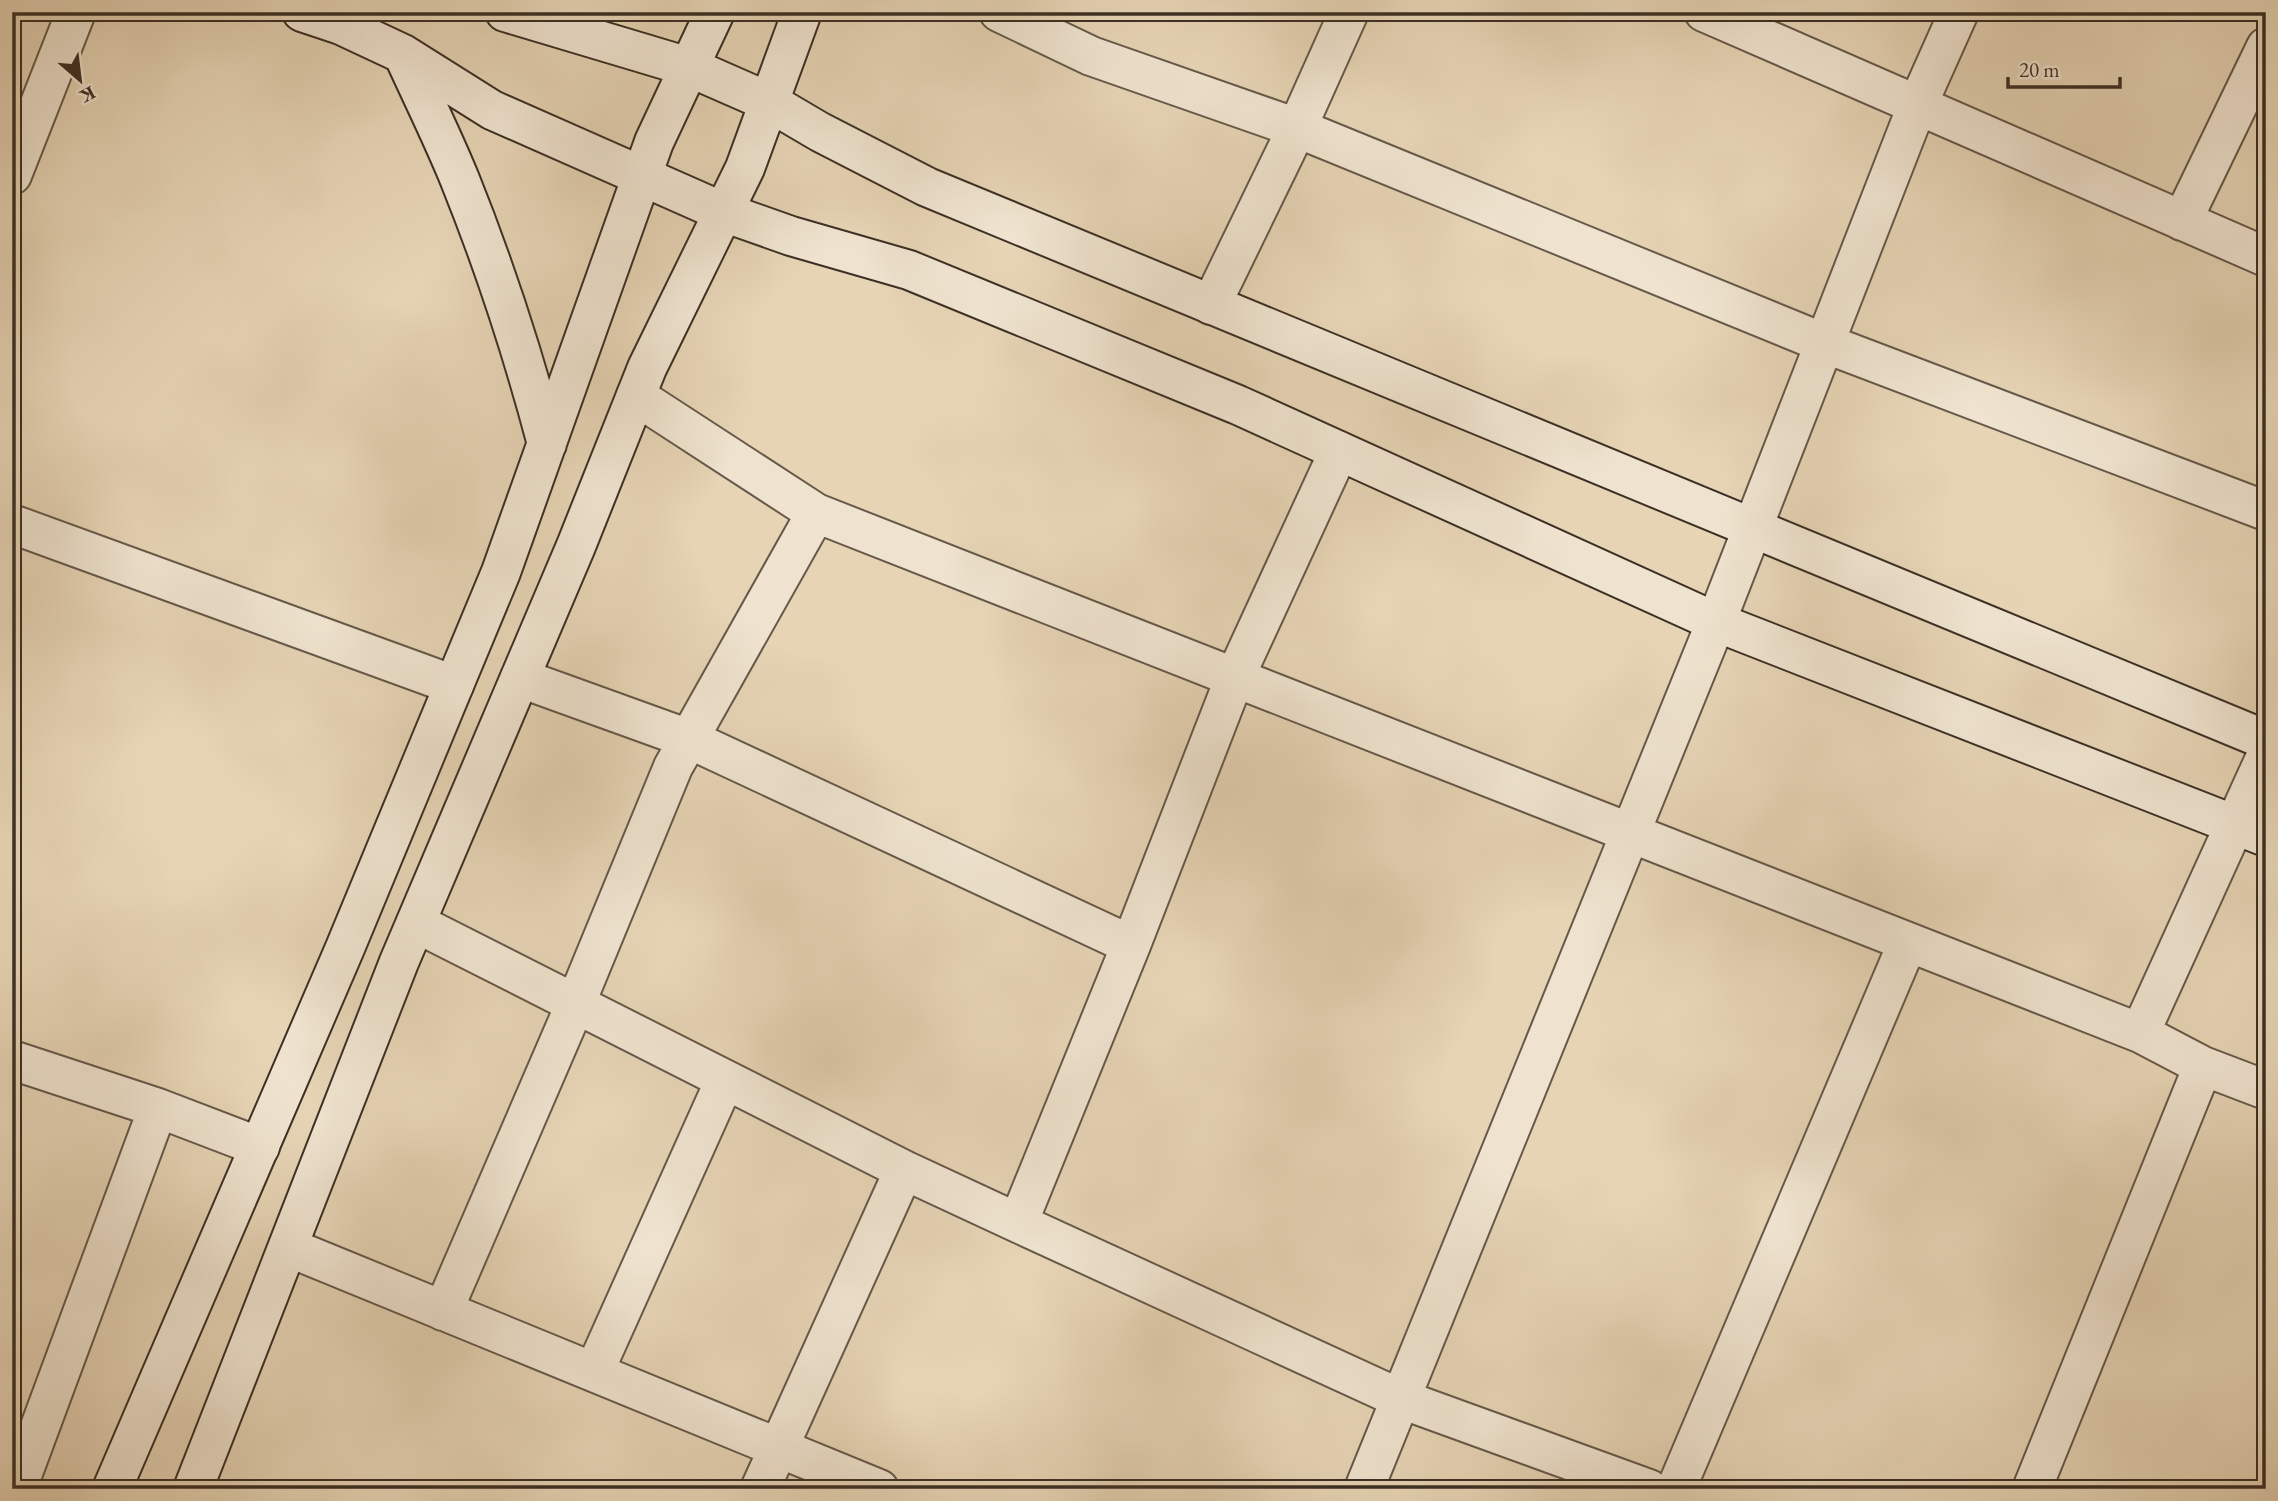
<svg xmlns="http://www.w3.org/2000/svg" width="2278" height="1501" font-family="'EB Garamond',serif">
	<rect width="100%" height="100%" fill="#e6d4b5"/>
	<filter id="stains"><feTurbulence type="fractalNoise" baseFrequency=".00286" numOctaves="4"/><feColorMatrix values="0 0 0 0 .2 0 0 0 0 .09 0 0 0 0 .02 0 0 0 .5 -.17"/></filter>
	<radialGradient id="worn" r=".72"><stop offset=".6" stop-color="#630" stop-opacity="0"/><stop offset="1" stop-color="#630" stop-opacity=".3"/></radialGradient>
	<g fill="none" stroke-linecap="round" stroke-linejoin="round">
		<g stroke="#665949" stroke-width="42">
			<path id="street" d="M999,12L1091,56L1297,128L1824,343L2266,511
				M1704,12L2266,257
				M12,175L76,12
				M2182,221L2266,47
				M1211,305L1297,128L1349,12
				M636,396L816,513L2140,1033L2203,1066L2266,1090
				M12,524L454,685
				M520,678L689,739L1131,945
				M416,923L904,1170L1018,1223L1401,1399L1649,1489
				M2140,1033L2266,756
				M12,1060L158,1108L260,1147
				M1018,1223L1131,945L1235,677L1339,451
				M288,1247L879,1489
				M443,1311L575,1005L673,767L816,513
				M594,1372L725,1080
				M17,1489L158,1108
				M760,1489L904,1170
				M1364,1489L1716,622L1917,106L1959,12
				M1676,1489L1908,942
				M2032,1489L2203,1066"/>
		</g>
		<g stroke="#3c3025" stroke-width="42">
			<path id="secondary" d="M302,12L341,25L403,54L492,110L723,212L791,236L909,270L1238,405L1716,622L2266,837
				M505,12L689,67L769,102L820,132L927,187L2266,740
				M403,54C422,96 443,138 460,180C495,267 523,353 547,444
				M112,1489L345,948L454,685L501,572L654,142L715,12
				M193,1489L399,962L576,546L647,368L745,168L802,12"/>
		</g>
		<use href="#street" stroke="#efe3cf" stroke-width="38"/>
		<use href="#secondary" stroke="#efe3cf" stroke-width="38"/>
	</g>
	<rect width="2278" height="1501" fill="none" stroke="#e6d4b5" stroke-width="42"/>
	<rect x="14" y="14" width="2250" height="1473" fill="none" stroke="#3c3025" stroke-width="3.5"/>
	<rect x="21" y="21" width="2236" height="1459" fill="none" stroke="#3c3025" stroke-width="2"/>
	<g transform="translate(80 80) rotate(152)" stroke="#efe3cf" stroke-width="5" paint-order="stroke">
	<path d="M0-5L12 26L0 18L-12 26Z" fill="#3c3025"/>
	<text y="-10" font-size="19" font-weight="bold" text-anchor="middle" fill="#3c3025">K</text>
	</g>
	<path d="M2008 77v10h112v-10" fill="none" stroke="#3c3025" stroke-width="3.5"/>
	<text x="2019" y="77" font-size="21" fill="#3c3025" stroke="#efe3cf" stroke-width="5" paint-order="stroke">20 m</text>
	<rect width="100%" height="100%" filter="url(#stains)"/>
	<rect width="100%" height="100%" fill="url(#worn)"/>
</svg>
